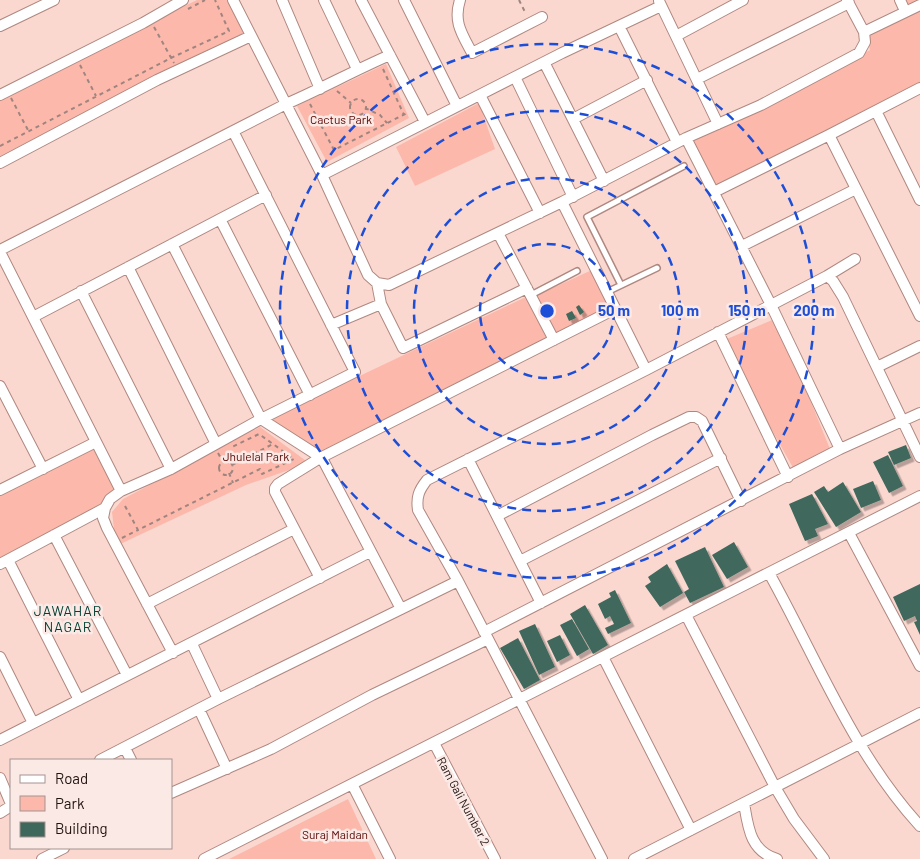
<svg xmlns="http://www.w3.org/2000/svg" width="920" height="859" font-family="Barlow,sans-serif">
	<defs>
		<filter id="shadow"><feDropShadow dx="3.5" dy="3.5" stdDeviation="0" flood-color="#0004"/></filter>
	</defs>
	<rect width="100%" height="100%" fill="#fad8d0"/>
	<path fill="#fcb8ab" d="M197,0H233L248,31L0,156V96Z
		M903,0H920V85L717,187L692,139L761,109L870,50L866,32L910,15Z
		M386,64L409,118L327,162L297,106Z
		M479,103L495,149L415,186L396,147Z
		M592,270L609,308L320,454L269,419L528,296H535Z
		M777,318L832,454L796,473L722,341Z
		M260,427L309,463L246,485L116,546L112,512L123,499Z
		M95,445L116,490L102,505L0,560V494Z
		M348,799L376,859H229Z"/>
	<path fill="#3f685c" filter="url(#shadow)" d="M579,305L584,312L580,315L576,307Z
		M572,311L576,318L569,321L566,314Z
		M906,445L911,458L894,465L888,452Z
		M888,455L903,486L889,493L873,462Z
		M873,481L881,500L861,508L853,489Z
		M843,482L861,512L836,527L814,492L824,486L828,492Z
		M812,494L828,524L815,529L818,536L805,541L789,504Z
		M734,542L748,567L727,579L712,555Z
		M705,547L724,587L690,603L684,592L689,589L675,561Z
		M667,564L683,593L660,607L645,586L651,582L648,577Z
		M920,584V635L914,622L917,621L915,616L904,621L893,597Z
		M615,590L631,623L608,634L605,628L614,624L610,616L605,619L598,604L611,597L609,593Z
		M585,605L608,645L593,654L570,614Z
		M572,619L589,649L577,656L560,625Z
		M535,624L555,667L539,675L519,631Z
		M560,635L570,655L557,662L547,641Z
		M518,638L540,680L524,689L500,648Z"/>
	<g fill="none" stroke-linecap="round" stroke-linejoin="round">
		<g stroke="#af8880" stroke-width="8">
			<path id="lane" d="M621,285L587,217L684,166
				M607,292L657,268
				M531,295L577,271"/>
		</g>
		<g stroke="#af8880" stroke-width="12">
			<path id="street" d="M233,0L322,175L368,275L377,283L389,285L562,202L686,138L761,105L859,53L865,42L864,32L847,0
				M282,0L320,89
				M324,0L357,69
				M361,0L425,122
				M404,0L457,106
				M460,0C453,22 462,34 472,53L542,17
				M900,0L905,11
				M659,1L718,124
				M0,26L54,0
				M619,26L677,142
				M864,32L920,5
				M676,36L743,0
				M544,62L604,181
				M515,77L573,197
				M697,79L849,3
				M0,95L143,23L183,0
				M480,95L540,213
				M876,111L920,200
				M573,119L647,80
				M829,135L920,316
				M686,138L771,305L840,449
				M0,163L157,80L251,36
				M322,175L562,53L661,6
				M714,192L829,135L920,88
				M562,202L646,370
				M220,219L310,395
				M498,233L554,340
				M172,244L261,419L314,453L324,462L401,609
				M742,246L856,189
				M0,250L286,104C321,89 355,70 390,55
				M0,252L121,491
				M128,267L216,444
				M827,276L833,281L843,297L920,457
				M377,283L381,304L403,348L527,288
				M81,291L171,469
				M33,317L266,195
				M331,325L381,304
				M718,332L788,477
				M877,367L920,346
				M0,386L43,469
				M468,459L541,603
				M0,490L96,442
				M497,516L652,435L689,417H696L702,421L741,501
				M849,533L920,666
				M54,535L127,675
				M8,560L79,700
				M520,561L721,458
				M0,564L105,508
				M769,573C817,659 853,753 920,826
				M320,578L275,492V488L278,484L320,458L615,309
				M147,604L294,529
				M686,615L775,787L794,819L824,859
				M484,632L840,449L920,413
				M192,644L218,699
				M173,653L107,528L103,518L105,508L110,499L121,491L171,469L261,419L355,372L233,131
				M0,657L33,723
				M603,657L691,830
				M199,709L227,769
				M0,740L370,552
				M434,743L495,859
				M125,748L131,760
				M100,760L218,699L458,581
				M0,778L11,804
				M352,784L390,859
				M171,793L271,749L372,695L488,639
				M744,803C748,827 750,851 777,859
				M0,813L11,806
				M42,859L64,848
				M204,859L920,496
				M602,859L458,581L418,510C416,497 419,490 427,480L646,370L827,276L855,259
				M634,859L920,713"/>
		</g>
		<path stroke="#9e857f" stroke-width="2" stroke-dasharray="4 4" stroke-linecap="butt" d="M519,0L526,14
			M188,9L205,0
			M154,27L174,63
			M80,65L96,96
			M383,69L404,115
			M337,91L351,103
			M11,98L29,132
			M350 107a8 8 0 1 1 16 0a8 8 0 1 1-16 0Z
			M310,104L334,150L409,112
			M365,108L380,115L387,123
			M0,146L171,58L229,31L215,0
			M218,453L223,462
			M219 468a7 7 0 1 1 14 0a7 7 0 1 1-14 0Z
			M232,465L273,444
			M229,473L233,483
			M125,506L138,530L260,469L262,474L294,459L259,434L230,448
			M122,538L138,530"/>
		<use href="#lane" stroke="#fff" stroke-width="5"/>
		<use href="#street" stroke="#fff" stroke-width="10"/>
	</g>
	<g fill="none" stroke="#1d4ed8" stroke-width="2.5" stroke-dasharray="9 6">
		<circle cx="547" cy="311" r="67"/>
		<circle cx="547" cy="311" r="133"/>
		<circle cx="547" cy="311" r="200"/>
		<circle cx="547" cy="311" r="267"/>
	</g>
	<g text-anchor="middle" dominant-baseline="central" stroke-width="5" stroke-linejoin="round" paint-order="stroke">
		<g font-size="12" fill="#5a0600" stroke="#fbe9e6">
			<text x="341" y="119">Cactus Park</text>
			<text x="256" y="456">Jhulelal Park</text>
			<text x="335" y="834">Suraj Maidan</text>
		</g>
		<g font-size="12" fill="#211310" stroke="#fbe9e6">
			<text transform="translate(464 801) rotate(62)">Ram Gali Number 2</text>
		</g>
		<g font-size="14" letter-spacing="1" fill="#054034" stroke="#fbe9e6">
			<text x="68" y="610">JAWAHAR<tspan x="68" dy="16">NAGAR</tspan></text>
		</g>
	</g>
	<circle cx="547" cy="311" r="8" fill="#1d4ed8" stroke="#fbe9e6" stroke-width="2.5"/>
	<g font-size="15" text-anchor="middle" font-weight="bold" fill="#1d4ed8" stroke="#fbe9e6" stroke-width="5" stroke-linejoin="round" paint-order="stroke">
		<text x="614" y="316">50 m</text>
		<text x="680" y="316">100 m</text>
		<text x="747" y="316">150 m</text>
		<text x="814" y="316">200 m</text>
	</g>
	<rect x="10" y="759" width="162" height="90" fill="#fbe9e6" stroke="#a49390"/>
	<rect x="20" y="775" width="25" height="8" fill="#ffffff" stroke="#a49390"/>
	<text x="55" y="784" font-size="15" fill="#211310">Road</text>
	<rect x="20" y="796" width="25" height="15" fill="#fcb8ab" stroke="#a49390"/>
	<text x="55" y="809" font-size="15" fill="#211310">Park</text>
	<rect x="20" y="822" width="25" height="15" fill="#3f685c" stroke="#a49390"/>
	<text x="55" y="834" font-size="15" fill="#211310">Building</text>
</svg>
